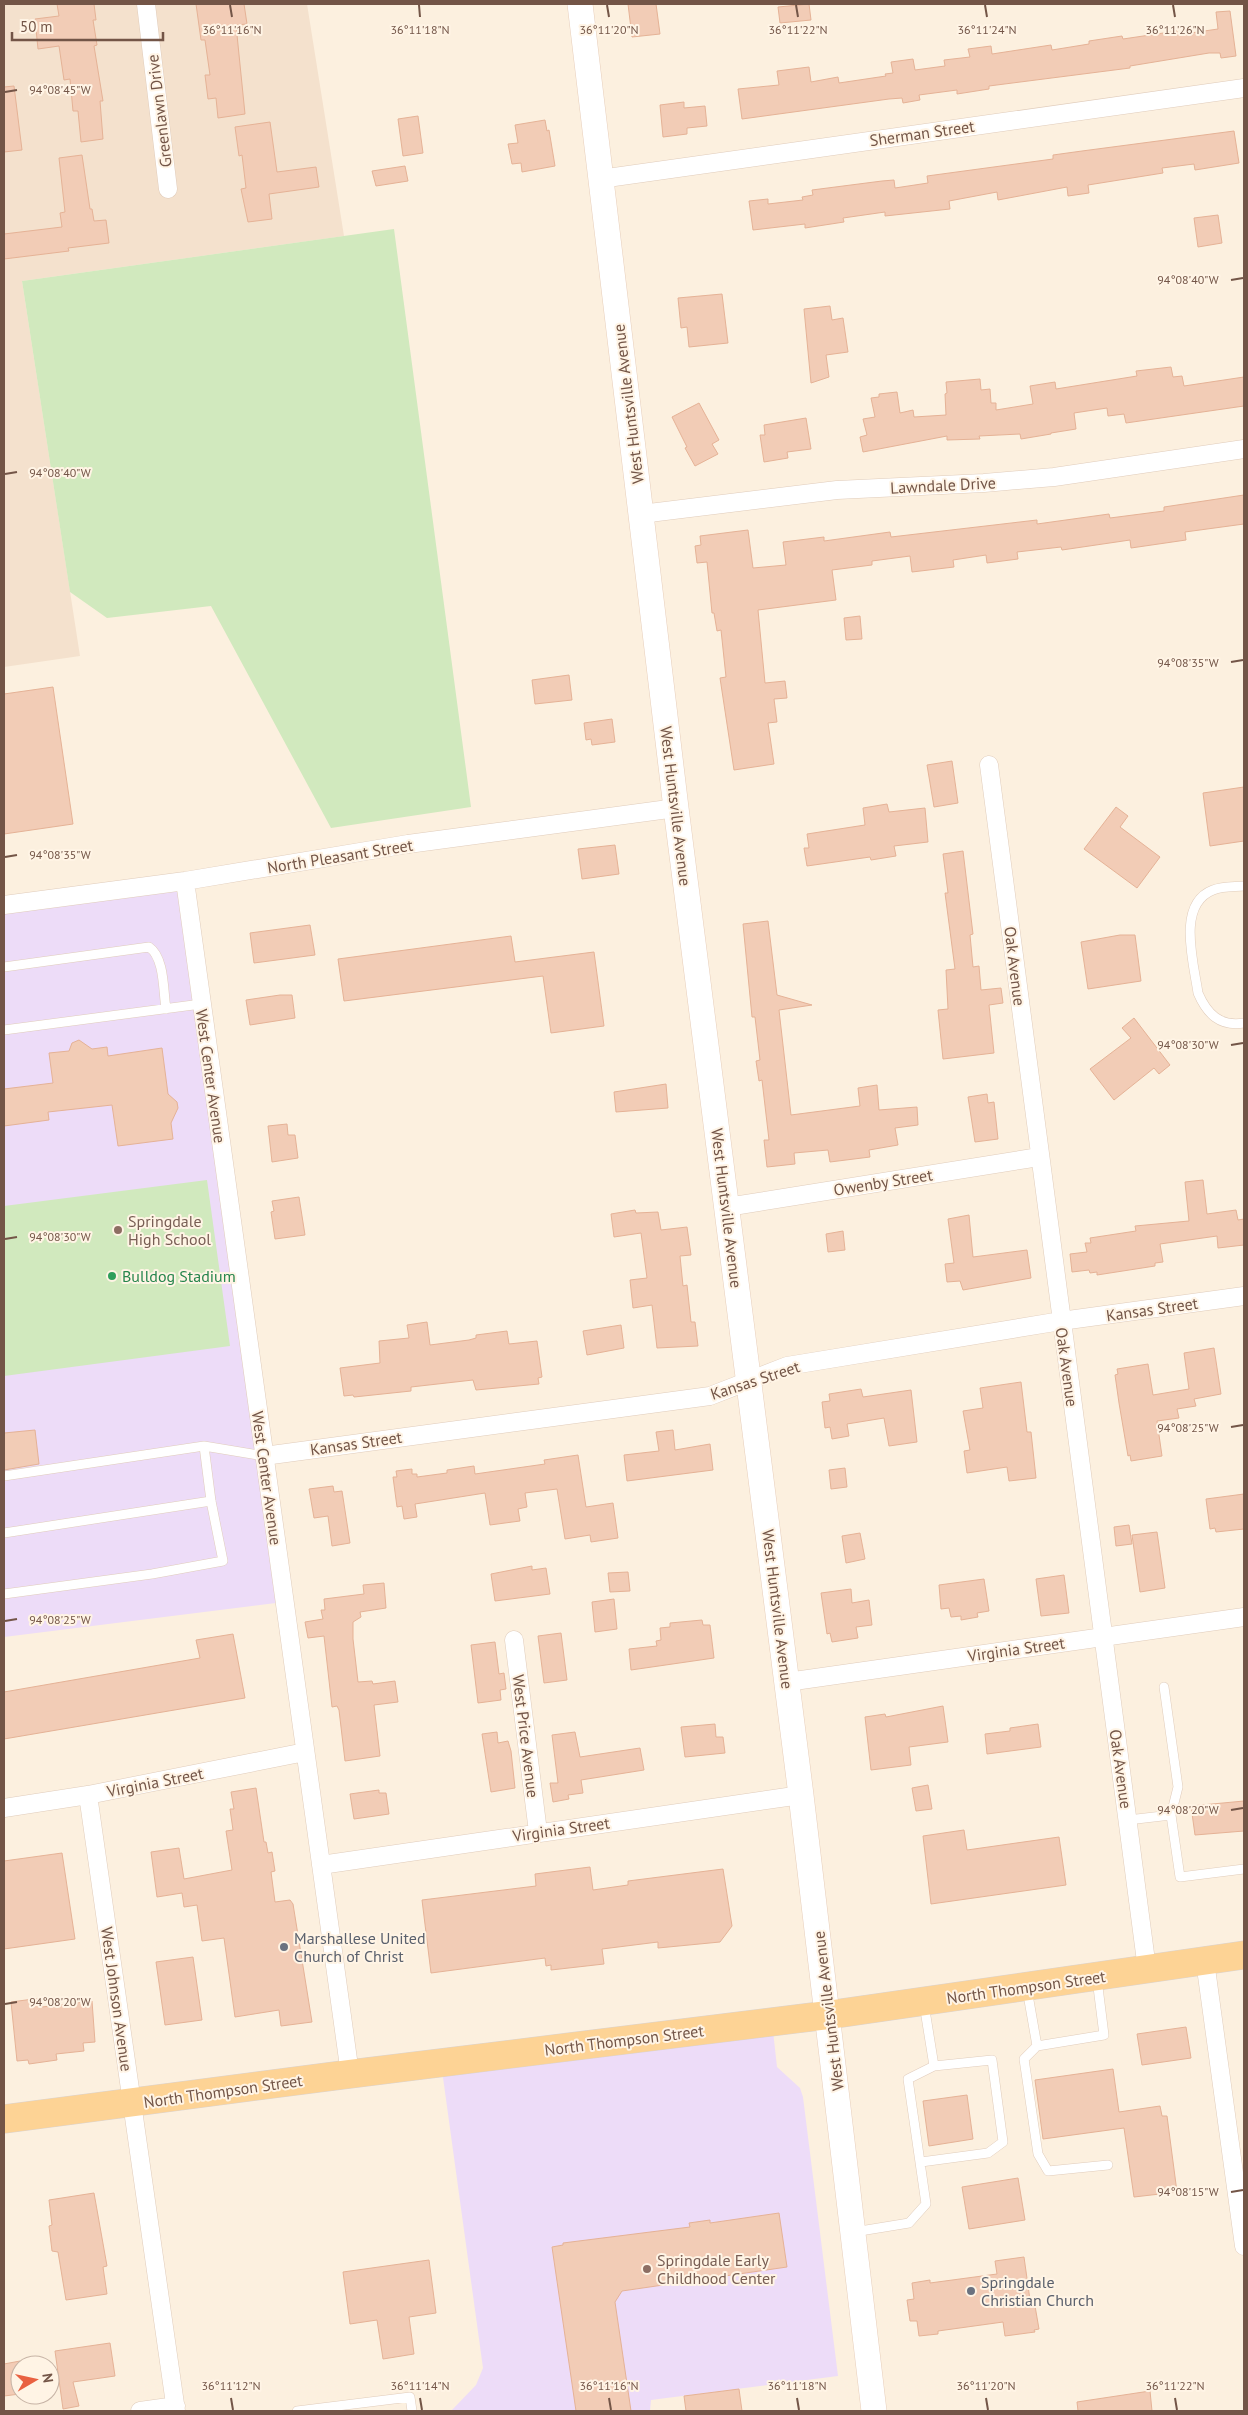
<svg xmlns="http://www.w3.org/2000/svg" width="1248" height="2415" font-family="'PT Sans',sans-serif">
	<rect width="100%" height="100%" fill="#fcf0df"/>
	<path fill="#f4e1cd" d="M4,4H307L344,236L22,281L80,656L4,667Z"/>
	<path fill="#eddcf8" d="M185,881L284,1602L4,1637V905Z
		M772,2022L777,2067L800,2088L803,2097L838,2376L651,2400L650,2411H451L476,2385L483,2368L441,2063Z"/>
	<path fill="#d1e9be" d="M394,229L471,807L331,828L211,606L107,618L70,592L22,281Z
		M207,1180L230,1346L4,1376V1206Z"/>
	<path fill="#f2ccb6" stroke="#e5b296" d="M57,4H94L96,20H93L97,45L94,46L103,101H100L103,139L81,142L78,111H73L70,79L64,80L59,46L38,49L35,19L59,16Z
		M196,4H244L247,24L236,25L245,114L218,118L216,98L208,99L205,75H210L205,40H201Z
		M628,4H656L660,34L632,37Z
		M809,4L811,20L780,23L778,7Z
		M1230,11L1236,56L1221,58L1220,53H1209L1130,66V68L989,86V89L957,94V90L919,95L920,100L903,103L902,98L889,99L742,119L738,89L779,85L777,71L809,67L811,82L838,77L839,83L886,76L885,74L893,73L891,62L913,59L915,70L945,66L944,60L970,57L968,49L991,46L992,54L1051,45L1052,50L1089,44V41L1122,36L1123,39L1177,31V35L1218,29L1216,12Z
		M14,86L22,150L4,152V87Z
		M684,102V108L705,106L707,126L687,128V134L663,137L660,105Z
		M418,116L423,153L403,156L398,119Z
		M545,120L547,131L549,130L555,166L522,172L521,163L512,164L508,144L518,143L515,125Z
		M270,122L277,172L316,167L319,187L269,194L272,219L248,222L241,189L246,188L242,155L239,156L235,127Z
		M1234,131L1239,163L1195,170L1194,164L1162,168L1163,173L1088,185L1089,193L1068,196L1067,187L998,200L997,192L949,201L950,209L885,216V212L843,218L844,222L805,228V224L753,230L749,201L768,199V204L803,200L802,197L813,195L812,190L882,181L894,180L895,188L928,183L927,176L1053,159V155L1082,151Z
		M82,155L90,209H92L94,221L106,220L109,243L68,248L69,251L4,259V234L62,227L60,213L65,212L59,158Z
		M405,166L408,181L376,186L372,171Z
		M1218,215L1222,243L1198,247L1194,218Z
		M722,294L728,343L689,347L687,327L681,328L678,298Z
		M830,306L832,320L843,318L848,352L826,355L829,377L811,383L804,309Z
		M1171,367L1173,377L1182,376L1184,386L1244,377V406L1126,423L1124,414L1108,416L1107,408L1074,413L1076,429L1051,433V434L1021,439L1020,434L979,436L980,439L947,440V436L863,452L860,437L867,435L863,419L875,417L871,398L879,397V394L897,392L900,413L913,410L914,417L946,415L945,394L947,393L946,382L980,379L981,390L990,389L991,403H996V410L1033,404L1030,386L1055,382L1056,389L1137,376L1136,371Z
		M699,403L719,440L712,444L718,454L695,466L685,448L687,447L672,417Z
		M806,418L811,449L787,452L788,458L764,462L760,435H765L764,425Z
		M1244,495V524L1185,532L1186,540L1131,548L1130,540L1062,550L1061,547L1017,552L1018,559L987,563L986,555L953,560L954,567L912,572L910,556L872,561V565L832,570L836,600L758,610L765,683L785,681L787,698L774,699L777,722L768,723L774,764L734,770L720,678L726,677L721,630L717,631L714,613H712L707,562L697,563L695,546L701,545L700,536L748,530L753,568L786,565L783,542L824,537V541L890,532L891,537L1037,520V524L1109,514L1110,518L1164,511V507Z
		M860,616L862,639L846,640L844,618Z
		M569,675L572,700L535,704L532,680Z
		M53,687L73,824L4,834V694Z
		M612,719L615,742L592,745L591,739L586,740L584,723Z
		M952,761L958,803L934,807L927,765Z
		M1244,787V841L1210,846L1203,793Z
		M887,804L889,812L925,808L928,842L894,846L896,856L871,860L870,857L807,866L804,848H809L807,834L865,825L863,808Z
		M1116,807L1128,816L1120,827L1160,857L1137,888L1084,849Z
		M615,845L619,874L582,879L578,849Z
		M963,851L973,934L970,935L973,967L979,966L981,990L1001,988L1003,1003L989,1005L994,1053L943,1059L938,1010L948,1009L946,970L955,969L945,893H948L943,854Z
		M768,921L777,995L812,1005L779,1010L791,1115L860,1106L858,1088L877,1085L879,1110L917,1107L918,1125L895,1128L898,1145L869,1150L870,1157L830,1162L828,1150L794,1153L795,1164L767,1167L764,1140H769L762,1080L759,1081L756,1061L760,1060L755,1017H752L743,924Z
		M310,925L315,955L254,963L250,933Z
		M1120,935H1135L1141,981L1088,989L1081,942Z
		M511,936L515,962L594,952L604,1026L551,1033L543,976L344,1001L338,959Z
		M280,995H292L295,1018L250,1025L246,1000Z
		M1134,1018L1170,1065L1159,1074L1154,1068L1114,1100L1090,1069L1131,1038L1122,1028Z
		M79,1040L92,1049L107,1047L108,1056L162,1048L168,1094L177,1102L178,1108L171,1123L173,1139L118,1146L112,1105L48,1112L49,1120L4,1126V1089L53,1083L49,1053L69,1051L72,1043Z
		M666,1084L668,1108L616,1112L614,1092Z
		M987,1094L988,1103L994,1102L998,1139L975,1142L968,1097Z
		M287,1124L288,1135H295L298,1158L272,1162L268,1126Z
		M1203,1180L1207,1214L1236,1210L1238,1220L1244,1219V1245L1218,1248L1217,1236L1160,1244L1163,1262L1155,1263V1266L1097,1275V1272L1090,1273L1089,1270L1072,1272L1070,1254L1087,1252L1085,1243H1091L1090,1238L1136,1231L1135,1226L1189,1221L1185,1182Z
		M299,1197L305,1235L275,1239L271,1212L274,1211L272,1201Z
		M635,1210L636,1213L658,1212L661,1230L687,1227L691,1255L680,1256L683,1286L687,1285L691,1322H695L698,1346L657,1348L652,1305L633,1308L630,1280L647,1278L641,1233L614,1237L611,1214Z
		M969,1215L973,1257L1027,1250L1031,1278L963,1290L960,1281L947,1282L945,1264L954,1263L948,1219Z
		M843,1231L845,1250L828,1252L826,1234Z
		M427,1322L430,1345L469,1340L476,1338V1335L507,1331L509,1344L537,1341L542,1377L538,1378L539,1384L476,1390L473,1380L411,1387V1391L354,1397L353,1395L344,1396L340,1368L380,1363L379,1341L409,1338L407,1325Z
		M621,1325L624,1348L587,1355L583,1331Z
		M1214,1348L1221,1394L1194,1399L1196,1406L1177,1409L1179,1418L1157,1421L1162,1456L1131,1461L1130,1455L1128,1456L1119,1403L1115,1375L1118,1374L1117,1369L1148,1364L1153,1395L1189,1389L1184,1353Z
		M1021,1382L1027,1432H1031L1036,1478L1009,1481L1007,1467L967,1473L964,1451L970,1450L963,1411L983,1408L980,1388Z
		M861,1389L863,1397L911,1390L917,1442L889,1446L884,1418L847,1424L849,1436L832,1439L830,1427L825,1428L822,1402L830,1401L829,1394Z
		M35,1430L39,1464L4,1470V1433Z
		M673,1430L675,1450L710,1444L713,1470L627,1481L624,1455L659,1451L656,1432Z
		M578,1455L586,1507L613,1503L618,1538L591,1542L590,1535L565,1539L557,1489L525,1493L527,1507L518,1509L520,1521L490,1525L485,1493L415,1504L417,1517L404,1519L402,1506L397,1507L393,1477H397L396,1471L412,1469V1474H417V1477L447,1473V1470L474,1466L475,1474L545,1464L544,1460Z
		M845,1468L847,1487L831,1489L829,1470Z
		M333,1486L334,1492L342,1491L350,1543L332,1546L328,1516L314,1518L309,1489Z
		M1244,1494V1529L1216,1532L1215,1528L1210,1529L1206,1499Z
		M1129,1525L1132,1544L1116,1546L1114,1527Z
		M1157,1532L1165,1588L1140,1592L1132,1535Z
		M860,1533L865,1559L846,1563L842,1536Z
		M532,1566V1570L546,1568L550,1594L495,1601L491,1574Z
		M628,1572L630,1591L610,1592L608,1573Z
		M1064,1575L1069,1613L1041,1616L1036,1579Z
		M984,1579L989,1611L977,1613L978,1617L961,1620V1616L951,1617L949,1608L941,1609L939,1585Z
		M384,1583L386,1608L360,1612L361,1617L353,1622V1639L358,1682L372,1681L373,1684L395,1681L398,1702L374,1705L380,1756L345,1761L339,1710L337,1706L332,1707L324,1636L308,1638L305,1622L323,1619L321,1610H325L324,1599L364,1594L363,1585Z
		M851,1589L852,1603L869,1600L872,1625L856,1627L858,1638L832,1642L830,1633L827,1634L821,1593Z
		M614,1599L617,1629L595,1632L592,1602Z
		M702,1620L703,1625H710L714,1658L631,1670L629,1649L657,1646L656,1641L661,1640L660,1628L670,1627V1623Z
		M561,1633L567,1680L544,1683L538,1636Z
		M233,1634L245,1698L4,1739V1692L200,1658L196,1640Z
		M495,1642L499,1674L504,1673L506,1689L500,1690L501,1700L478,1703L471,1645Z
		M943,1706L948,1742L909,1747L911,1765L871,1770L865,1717L885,1714L886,1717Z
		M715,1724L716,1737H723L725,1753L685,1757L681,1727Z
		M1038,1724L1041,1747L987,1754L985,1734L1010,1731V1728Z
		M497,1732L498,1743L508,1741L511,1751L515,1788L491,1792L482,1734Z
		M575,1732L580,1757L640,1748L644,1770L581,1780L583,1793L568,1795L569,1799L553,1802L550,1783H558L552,1735Z
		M928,1785L932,1809L916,1811L912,1788Z
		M256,1788L264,1842H266L268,1853L272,1852L275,1871L271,1872L275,1902L290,1900L293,1904L312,2022L281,2026L279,2010L235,2017L224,1938L202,1941L197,1905L184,1907L182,1893L157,1897L151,1852L179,1848L184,1879L232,1870L226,1831L233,1830L230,1809H234L231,1792Z
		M379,1790V1793H386L389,1814L354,1819L350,1794Z
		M1244,1801V1831L1195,1835L1191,1806Z
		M964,1830L967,1850L1059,1837L1066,1885L931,1904L923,1836Z
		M62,1853L75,1939L4,1949V1861Z
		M590,1867L593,1890L628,1885V1881L723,1869L732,1926L720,1942L658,1948V1942L602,1949L604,1964L551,1970V1965L546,1966L545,1958L431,1973L422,1900L536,1886L535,1874Z
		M193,1957L202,2020L165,2025L156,1962Z
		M41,1998L42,2007L92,2001L95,2042L83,2043L84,2051L56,2054L57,2060L29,2064L28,2060L17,2061L11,2002Z
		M1186,2027L1191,2058L1142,2065L1137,2034Z
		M1113,2069L1119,2112L1160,2106L1162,2116H1167L1177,2192L1134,2197L1124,2128L1043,2139L1035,2080Z
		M967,2095L973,2139L929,2146L923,2101Z
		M1018,2178L1025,2220L969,2229L962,2187Z
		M94,2193L107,2266L103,2267L107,2294L66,2300L58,2252L52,2251L49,2226L52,2225L49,2200Z
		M779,2213L787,2267L622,2291L615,2302L631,2411H576L552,2247L563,2245V2243L690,2227L689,2223L710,2220V2223Z
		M1024,2257L1031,2307L1035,2306L1039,2329L1034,2330L1035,2332L1005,2336L1003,2322L938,2331V2334L919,2336L917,2321H910L907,2300L914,2299L912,2283L930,2280V2283L997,2274L995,2261Z
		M429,2260L436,2313L409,2317L414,2354L383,2359L377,2320L350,2324L343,2272Z
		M110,2343L115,2376L73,2382L79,2406L63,2409L55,2351Z
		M20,2361V2394L4,2396V2364Z
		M739,2389L742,2411H686L684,2396Z
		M1150,2391L1152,2411H1078L1077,2402Z"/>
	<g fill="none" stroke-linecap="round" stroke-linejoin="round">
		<g stroke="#e0ccbb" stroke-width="10">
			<path id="lane" d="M1244,886C1234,887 1223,886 1213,890C1176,904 1194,964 1198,993C1207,1014 1220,1027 1244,1023
				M4,967L149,947C165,958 163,991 166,1009
				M4,1030L201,1004
				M4,1476L204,1446L264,1456
				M4,1533L211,1501
				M4,1594L152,1574L223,1561L211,1501L204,1446
				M1164,1687L1178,1787L1171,1815
				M1128,1820L1171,1815L1180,1877L1244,1869
				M1027,1989L1037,2046L1104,2035L1097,1979
				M1037,2046L1024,2059L1038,2154L1048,2171L1108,2165
				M921,2162L988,2153L1003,2142L992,2060L934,2066
				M854,2232L909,2223L926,2204L908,2079L934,2066L924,2004
				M297,2411L410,2397L412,2411"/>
		</g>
		<g stroke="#e0ccbb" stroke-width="19">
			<path id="street" d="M146,4L168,189
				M600,179L1244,88
				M641,514L837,490L984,483L1054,477L1244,449
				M989,765L1147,1969
				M185,881L350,2074
				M4,905L185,881L408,844L676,808
				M727,1207L1039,1157
				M264,1456L710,1396L787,1366L1061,1321L1244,1296
				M514,1640L538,1832
				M787,1682L1244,1617
				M88,1795L176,2411
				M4,1808L88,1795L305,1752
				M321,1865L801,1795
				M1205,1961L1244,2246
				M140,2411L176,2406"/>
		</g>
		<g stroke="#e7cebb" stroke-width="26">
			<path id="secondary" d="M580,4L676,808L801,1795L874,2411"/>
		</g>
		<g stroke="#dbd3cf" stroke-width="29">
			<path id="primary" d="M4,2119L350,2074L828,2015L1244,1955"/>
		</g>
		<use href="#lane" stroke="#fff" stroke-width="9"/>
		<use href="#street" stroke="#fff" stroke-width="18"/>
		<use href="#secondary" stroke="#fff" stroke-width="25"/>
		<use href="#primary" stroke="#fdd395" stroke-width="28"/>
	</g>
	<path fill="none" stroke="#735547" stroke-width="2" d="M230,5L232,17M419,5L420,17M607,5L609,17M796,5L798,17M985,5L987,17M1173,5L1175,17M5,92L17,90M1231,280L1243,278M5,474L17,472M1231,662L1243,660M5,857L17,855M1231,1045L1243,1043M5,1239L17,1237M1231,1427L1243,1425M5,1621L17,1619M1231,1810L1243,1808M5,2004L17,2002M1231,2192L1243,2190M231,2398L233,2410M420,2398L422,2410M609,2398L611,2410M797,2398L799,2410M986,2398L988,2410M1175,2398L1177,2410"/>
	<g fill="#8d6e63" stroke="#fff4e5" stroke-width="2">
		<circle cx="118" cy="1230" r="5"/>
		<circle cx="647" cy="2269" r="5"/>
	</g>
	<circle fill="#2e9e5b" stroke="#fff4e5" stroke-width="2" cx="112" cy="1276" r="5"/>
	<g fill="#6b7280" stroke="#fff4e5" stroke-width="2">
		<circle cx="284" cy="1947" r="5"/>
		<circle cx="971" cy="2291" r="5"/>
	</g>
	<g text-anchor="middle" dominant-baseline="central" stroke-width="4" stroke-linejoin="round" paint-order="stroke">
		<g font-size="16" fill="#735547" stroke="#fff4e5">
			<text transform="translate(159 111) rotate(-97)">Greenlawn Drive</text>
			<text transform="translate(922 133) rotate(-8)">Sherman Street</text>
			<text transform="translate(628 404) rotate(-97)">West Huntsville Avenue</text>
			<text transform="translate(943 485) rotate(-3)">Lawndale Drive</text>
			<text transform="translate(676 806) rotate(83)">West Huntsville Avenue</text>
			<text transform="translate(340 856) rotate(-9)">North Pleasant Street</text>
			<text transform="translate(1015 966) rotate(83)">Oak Avenue</text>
			<text transform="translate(211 1076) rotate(82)">West Center Avenue</text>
			<text transform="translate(883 1182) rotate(-9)">Owenby Street</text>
			<text transform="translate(727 1208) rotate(83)">West Huntsville Avenue</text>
			<text transform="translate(1152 1309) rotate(-8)">Kansas Street</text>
			<text transform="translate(1067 1367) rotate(82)">Oak Avenue</text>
			<text transform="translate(755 1380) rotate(-18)">Kansas Street</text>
			<text transform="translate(356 1443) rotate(-8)">Kansas Street</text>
			<text transform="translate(267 1478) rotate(82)">West Center Avenue</text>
			<text transform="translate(778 1609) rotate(83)">West Huntsville Avenue</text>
			<text transform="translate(1016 1649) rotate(-8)">Virginia Street</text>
			<text transform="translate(526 1736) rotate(83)">West Price Avenue</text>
			<text transform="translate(1121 1769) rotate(82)">Oak Avenue</text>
			<text transform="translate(155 1782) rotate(-11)">Virginia Street</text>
			<text transform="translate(561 1829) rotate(-8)">Virginia Street</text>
			<text transform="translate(1026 1987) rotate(-8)">North Thompson Street</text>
			<text transform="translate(117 1999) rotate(82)">West Johnson Avenue</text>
			<text transform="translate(828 2011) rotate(-97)">West Huntsville Avenue</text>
			<text transform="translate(624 2040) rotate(-7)">North Thompson Street</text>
			<text transform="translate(223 2091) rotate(-8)">North Thompson Street</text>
		</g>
		<g font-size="16" fill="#785e54" stroke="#fff4e5" text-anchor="start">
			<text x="128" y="1221">Springdale<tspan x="128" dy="18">High School</tspan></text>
			<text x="657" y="2260">Springdale Early<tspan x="657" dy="18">Childhood Center</tspan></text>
		</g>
		<g font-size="16" fill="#27864d" stroke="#fff4e5" text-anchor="start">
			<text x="122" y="1276">Bulldog Stadium</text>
		</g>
		<g font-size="16" fill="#5b616d" stroke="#fff4e5" text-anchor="start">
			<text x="294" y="1938">Marshallese United<tspan x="294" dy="18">Church of Christ</tspan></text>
			<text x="981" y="2282">Springdale<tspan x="981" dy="18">Christian Church</tspan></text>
		</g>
	</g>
	<g font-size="12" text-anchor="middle" fill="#735547" stroke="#fff4e5" stroke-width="4" stroke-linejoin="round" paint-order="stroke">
		<text x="232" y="34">36°11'16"N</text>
		<text x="420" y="34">36°11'18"N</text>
		<text x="609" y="34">36°11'20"N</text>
		<text x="798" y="34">36°11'22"N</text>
		<text x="987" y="34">36°11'24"N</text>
		<text x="1175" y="34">36°11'26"N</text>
		<text x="60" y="94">94°08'45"W</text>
		<text x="1188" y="284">94°08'40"W</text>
		<text x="60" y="477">94°08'40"W</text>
		<text x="1188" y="667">94°08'35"W</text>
		<text x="60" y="859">94°08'35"W</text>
		<text x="1188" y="1049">94°08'30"W</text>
		<text x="60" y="1241">94°08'30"W</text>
		<text x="1188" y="1432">94°08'25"W</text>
		<text x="60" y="1624">94°08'25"W</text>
		<text x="1188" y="1814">94°08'20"W</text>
		<text x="60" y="2006">94°08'20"W</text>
		<text x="1188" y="2196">94°08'15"W</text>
		<text x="231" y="2390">36°11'12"N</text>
		<text x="420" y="2390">36°11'14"N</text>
		<text x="609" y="2390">36°11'16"N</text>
		<text x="797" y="2390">36°11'18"N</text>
		<text x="986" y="2390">36°11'20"N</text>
		<text x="1175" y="2390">36°11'22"N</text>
	</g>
	<rect width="1248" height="2415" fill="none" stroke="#735547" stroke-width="10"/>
	<g transform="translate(35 2380) rotate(81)"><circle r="24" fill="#fff4e5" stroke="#c7b4a6"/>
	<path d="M0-4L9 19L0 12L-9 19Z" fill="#e96141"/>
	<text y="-8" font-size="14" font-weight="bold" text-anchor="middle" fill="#735547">N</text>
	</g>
	<path d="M12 32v8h151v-8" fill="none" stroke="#735547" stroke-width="2.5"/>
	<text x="20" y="32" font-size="15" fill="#735547" stroke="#fff4e5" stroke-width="4" paint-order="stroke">50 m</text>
</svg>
